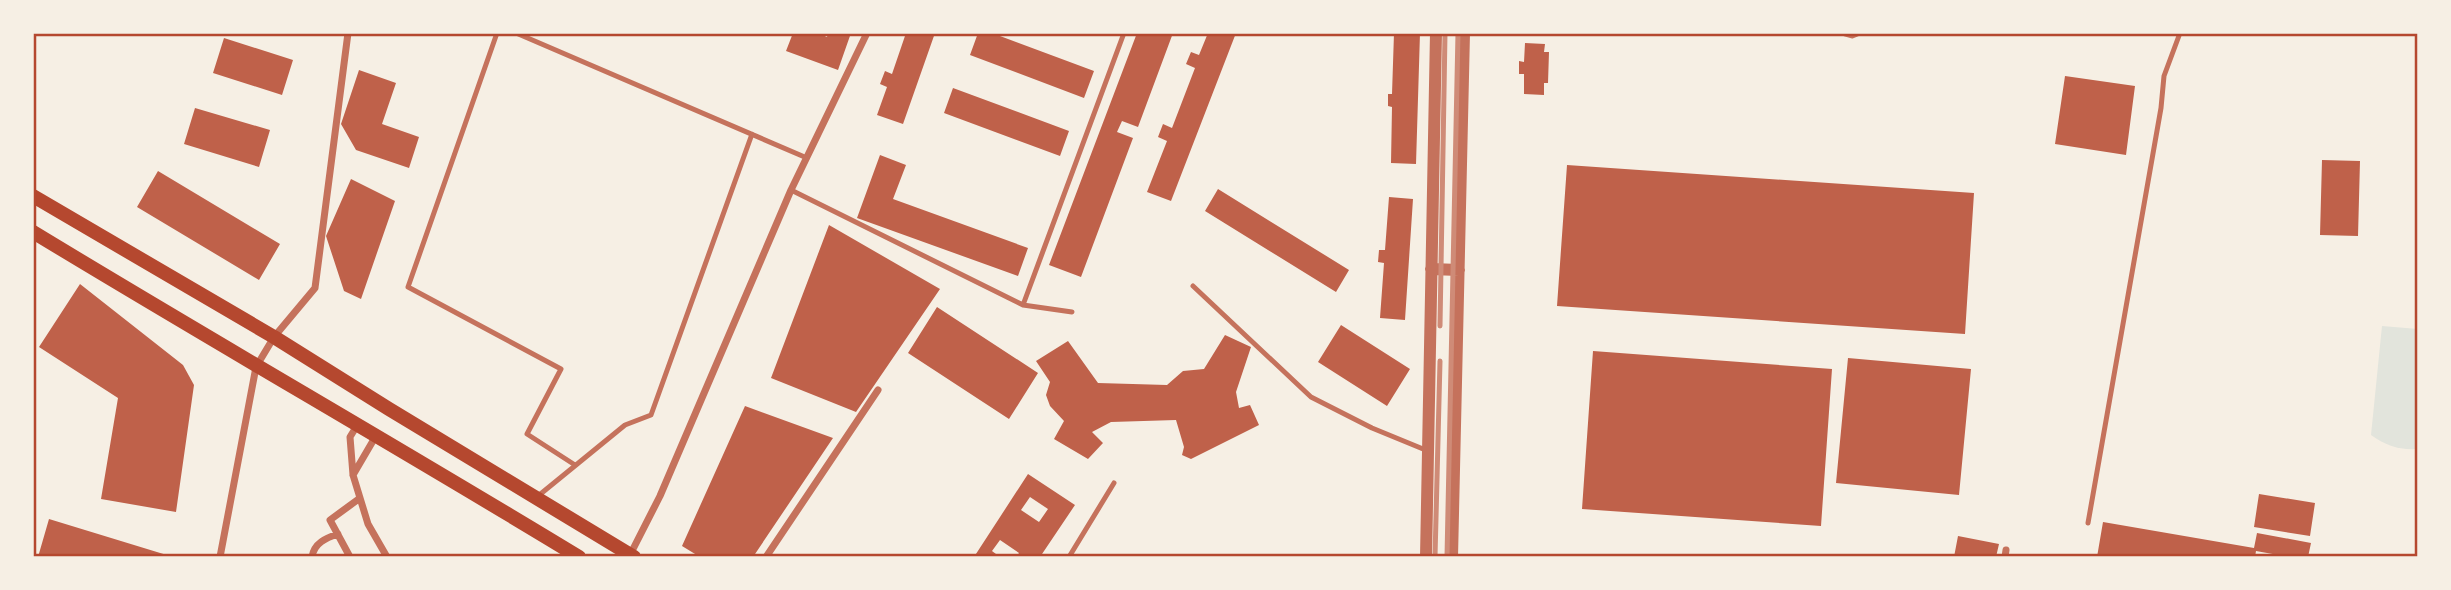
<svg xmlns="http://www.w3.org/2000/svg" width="2451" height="590" font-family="'Noto Serif',serif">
	<rect width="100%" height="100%" fill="#f6efe4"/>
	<path fill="#e2e4dc" d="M2382,326L2418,329V449C2398,450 2387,446 2371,435Z"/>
	<path fill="#bf614a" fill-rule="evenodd" d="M793,33H818L827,37L828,33H851L838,70L786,51Z
		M906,33H935L903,124L877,115L887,87L880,84L885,71L892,74Z
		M978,33H992L1094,71L1084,98L970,55Z
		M1137,33H1173L1138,127L1122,121L1117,132L1133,138L1081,277L1049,265Z
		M1208,33H1236L1171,201L1147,192L1167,141L1158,137L1163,124L1172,128L1195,68L1186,64L1191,52L1199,55Z
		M1394,33H1420L1416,164L1391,163L1392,107L1388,106V94H1392Z
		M224,38L293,60L282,95L213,73Z
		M1525,43L1545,44L1544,52H1549L1548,83H1544V95L1524,94V74H1519V61L1524,62Z
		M359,70L396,83L382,124L419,137L409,168L356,150L341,124Z
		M2065,76L2135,86L2126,155L2055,144Z
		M953,88L1069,131L1060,156L944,113Z
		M195,108L270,130L259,167L184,144Z
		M880,155L906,165L893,199L1028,248L1018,276L857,218Z
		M2322,160L2360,161L2358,236L2320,235Z
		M1567,165L1974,193L1965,334L1557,306Z
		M158,171L280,244L259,280L137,207Z
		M351,179L395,201L361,299L344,291L326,236Z
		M1218,189L1349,270L1336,292L1205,211Z
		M1389,197L1413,199L1405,320L1380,318L1384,263L1378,262L1379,250H1385Z
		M829,225L940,289L856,412L771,378Z
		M80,284L183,365L194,385L176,512L101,499L118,398L39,347Z
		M937,307L1038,373L1009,419L908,353Z
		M1341,325L1410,369L1387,406L1318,362Z
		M1225,335L1251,347L1236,392L1239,408L1250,405L1259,425L1191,459L1182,455L1184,447L1176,420L1111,422L1092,432L1103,443L1088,459L1054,439L1064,421L1050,406L1046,395L1050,382L1036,361L1068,341L1098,383L1167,385L1183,371L1204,369Z
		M1593,351L1832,369L1821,526L1582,509Z
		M1848,358L1971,369L1959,495L1836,483Z
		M745,406L833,438L753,557H700L682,546Z
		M1028,474L1075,505L1040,557H1016L1019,553L1000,540L992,551L1000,557H974ZM1030,497L1048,509L1039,522L1021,510Z
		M2259,494L2315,503L2310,536L2254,527Z
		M49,519L170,556V557H38Z
		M2103,522L2254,548L2257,533L2311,543L2308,557H2289L2256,551L2255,557H2097Z
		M1958,536L1999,544L1996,557H1954Z"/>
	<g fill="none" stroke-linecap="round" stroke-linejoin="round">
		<path stroke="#c5725c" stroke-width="5" d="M497,33L408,287L561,369L527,434L575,465
			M516,33L807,158
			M791,190L1023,305L1072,312
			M1193,286L1311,397L1372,428L1428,451
			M1023,305L1124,33
			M538,496L625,425L651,415L752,134
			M2088,523L2161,108L2164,76L2180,33
			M1069,557L1114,483"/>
		<path stroke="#c5725c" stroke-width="7" d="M1845,33L1852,35L1857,33
			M358,424L350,437L353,475L368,524L387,557
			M353,475L377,434
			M630,555L660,496L791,190L867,33
			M220,557L256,367L274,337L315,288L348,33
			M312,557C314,543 326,538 338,534
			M350,557L330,520L360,498
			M766,557L878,390
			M2005,557L2006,550"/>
		<path stroke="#c5725c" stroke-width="12" d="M1431,269L1459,270
			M1426,557L1436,33
			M1452,557L1464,33"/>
		<path stroke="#b5482f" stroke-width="14" d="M33,196L274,337L389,409L634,557
			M33,232C214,342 398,447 579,557"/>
		<path stroke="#cf8b77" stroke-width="5" d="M1440,326L1445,33
			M1435,557L1440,361
			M1447,557L1458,33"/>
	</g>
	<rect width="2451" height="590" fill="none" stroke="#f6efe4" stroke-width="70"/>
	<rect x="35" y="35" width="2381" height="520" fill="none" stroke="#b5482f" stroke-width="2.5"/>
</svg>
